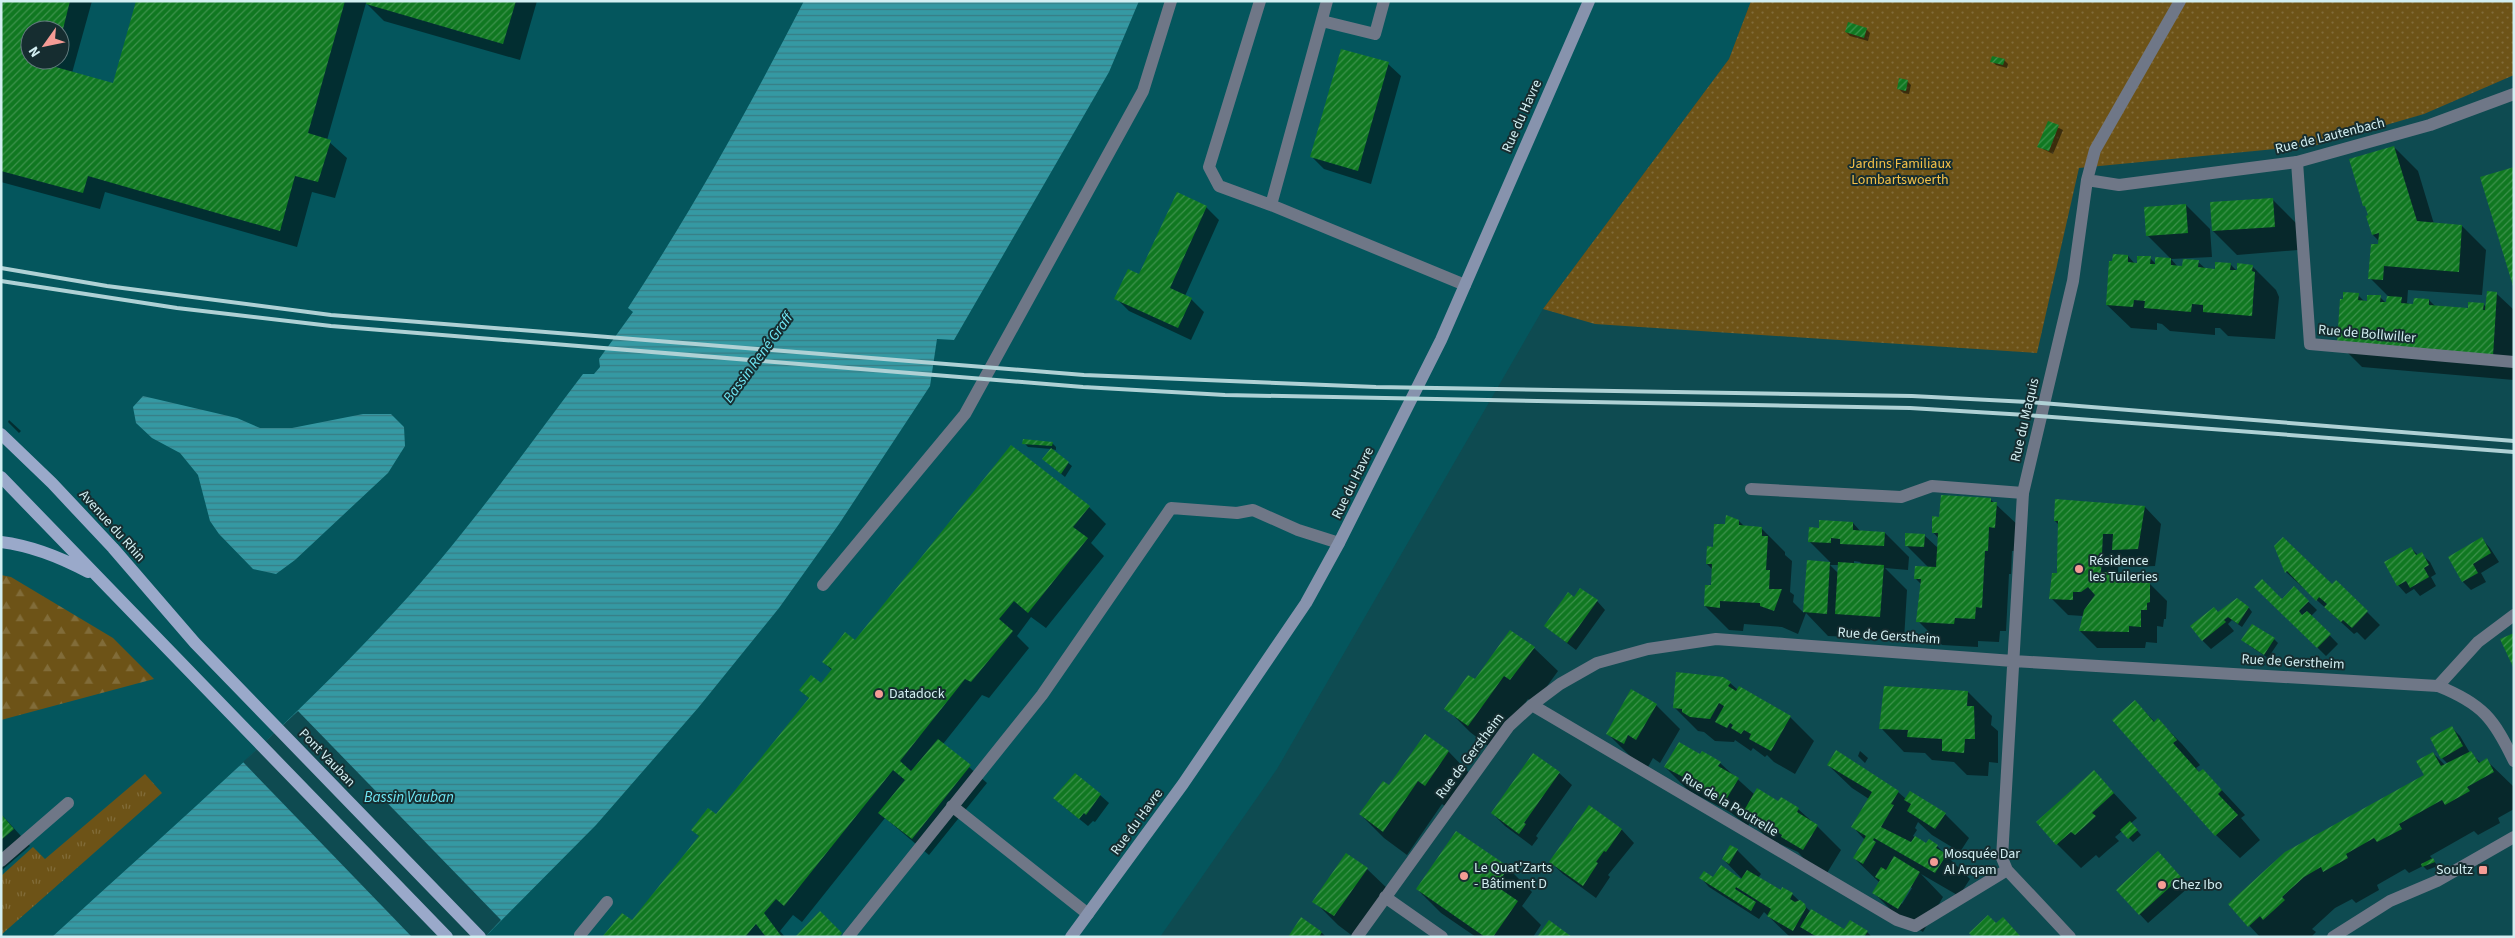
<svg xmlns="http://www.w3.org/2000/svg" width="2515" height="938" font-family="'Source Sans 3',sans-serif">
	<defs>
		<pattern id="grass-dots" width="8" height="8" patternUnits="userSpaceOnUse" patternTransform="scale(1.25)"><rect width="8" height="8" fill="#6d5317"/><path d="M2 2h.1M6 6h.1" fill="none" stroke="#816c39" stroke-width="1.8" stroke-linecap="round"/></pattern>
		<pattern id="forest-firs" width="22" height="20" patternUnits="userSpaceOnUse" patternTransform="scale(1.25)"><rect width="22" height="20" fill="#6d5317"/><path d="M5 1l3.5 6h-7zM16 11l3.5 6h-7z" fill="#816c39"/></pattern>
		<pattern id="park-tufts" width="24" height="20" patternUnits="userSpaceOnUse" patternTransform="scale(1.25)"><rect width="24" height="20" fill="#6d5317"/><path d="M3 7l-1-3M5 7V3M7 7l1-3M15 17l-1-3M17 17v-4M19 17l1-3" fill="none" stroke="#816c39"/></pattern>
		<pattern id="water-rules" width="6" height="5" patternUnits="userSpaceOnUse" patternTransform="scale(1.25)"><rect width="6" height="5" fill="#3599a3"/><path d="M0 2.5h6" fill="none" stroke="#387d84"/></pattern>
		<pattern id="building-hatch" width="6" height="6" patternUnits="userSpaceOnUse" patternTransform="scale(1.25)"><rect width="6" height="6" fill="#107821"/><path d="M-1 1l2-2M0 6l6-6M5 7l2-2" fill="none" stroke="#3d924d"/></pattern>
	</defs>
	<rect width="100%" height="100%" fill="#0e4b51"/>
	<path fill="#04565d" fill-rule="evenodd" d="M1,1H1751L1729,59L1543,309L1277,769L1160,937H1ZM30,30H60V60H30Z"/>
	<path fill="url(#grass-dots)" d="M1751,1H2514V75L2424,114L2317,145L2079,168L2037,353L1595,324L1543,309L1729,59Z"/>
	<path fill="url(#forest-firs)" d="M1,575L11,577L113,638L154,679L1,720Z"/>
	<path fill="url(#park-tufts)" d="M145,774L162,793L1,935V876L33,847L45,859Z"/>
	<path fill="url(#water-rules)" d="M804,1H1139L1109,72L954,340L937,339L930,386L839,524L779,608L698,708L596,825L485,937H52C169,830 289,726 397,609C464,537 523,453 583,374H594L600,367L599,359L633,312L628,308C693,209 750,106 804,1Z
		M143,396L237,418L260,428H292L363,414H391L404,427L405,446L388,473L295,560L276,574L253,569L219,534L210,521L198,475L180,453L152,438L136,423L133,407Z"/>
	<path fill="#0e4b51" d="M298,711L501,920L485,937H412L243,762Z"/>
	<path fill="#0007" fill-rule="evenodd" d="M1,1H92L72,73L114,85L138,1H537L520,60L384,21L366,3L327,140L347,158L335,198L312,192L297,247L105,192L100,209L1,182ZM30,30H60V60H30Z
		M1866,29L1870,33L1868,41L1850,36L1846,32Z
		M2004,60L2008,64L2007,68L1996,65L1992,61Z
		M1388,64L1401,76L1371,184L1324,169L1311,156Z
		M1907,81L1911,85L1909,94L1903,93L1899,89Z
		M2049,123L2063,130L2053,154L2039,147Z
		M2394,147L2418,171L2434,224L2462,226L2486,250L2482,295L2408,290L2407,303L2415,306L2429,300L2436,307L2469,310L2483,304L2487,308L2497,294L2514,310V380L2362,367L2338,343L2358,295L2365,302L2380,297L2387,304L2388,296L2370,278L2380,242L2373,235L2367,208L2364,205Z
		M2272,199L2296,223L2298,250L2237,255L2213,231Z
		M2186,205L2210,229L2212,257L2171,259L2178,267H2184L2198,262L2206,269L2216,270L2230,264L2238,272L2252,266L2276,290L2279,297L2275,339L2228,336L2220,328H2215V335L2170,331L2162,324L2157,323V330L2131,328L2107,305L2128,256L2135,264L2150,258L2156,264L2171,259L2147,235Z
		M1206,207L1219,220L1185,296L1191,299L1204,312L1191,340L1129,311L1116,298Z
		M9,420L21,431L19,433L8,422Z
		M1024,443H1052L1056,447V450L1051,449L1072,466L1065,477L1048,463L1051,449L1028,447Z
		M1990,499L2020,527L2019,551H2012L2011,574H2009L2006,631H2000L1999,642L1978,641V647L1942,645L1918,621L1922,585L1916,579L1929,568L1906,545L1924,535L1939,549V539L1933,532L1940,518Z
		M1089,507L1106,524L1091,543L1104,556L1046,628L1031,617L1017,636L1029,648L989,698L982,695L943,744L987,783L929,855L885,818L802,922L793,915L780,931L785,937H604L632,922L700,837L692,830L716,816L810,699L800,690L821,685L833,671L823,662Z
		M2145,507L2161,524L2155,566L2130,567L2119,555L2118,574L2129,580L2138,574L2150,584L2167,601L2166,619H2164L2163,627L2157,626V643L2146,642L2145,648H2097L2080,631L2083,616L2068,615L2051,598L2058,574L2059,525L2055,521Z
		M1739,521L1745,527L1761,528L1785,552V555L1792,561L1790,592L1794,595L1793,602L1804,613L1808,562L1831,563L1809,541L1820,529L1853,523L1861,532L1885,533L1909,557L1908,570L1885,568L1907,590L1904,640L1860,638L1851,628L1850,637L1828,636L1806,613L1798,634L1782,627L1744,624L1743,631L1729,630L1705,606L1712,586L1713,570L1707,564L1726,526ZM1854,561L1860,562L1863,565L1854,564ZM1830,565H1839V574Z
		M2482,539L2490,548L2499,562L2481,573L2486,582L2471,590L2463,582Z
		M2276,546L2367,612L2380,625L2365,640L2357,632L2354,634L2286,572Z
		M2411,548L2418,555L2421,554L2430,562L2436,574L2431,577L2436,586L2420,596L2414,589L2406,594L2398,585Z
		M2256,587L2282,601L2294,588L2317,610L2311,616L2338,644L2326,656Z
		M1597,601L1605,610L1576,650L1545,626Z
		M2249,608L2252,612L2242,627L2232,620L2228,624L2234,631L2211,649L2202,640L2219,613Z
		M2274,639L2278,643L2268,658L2247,644Z
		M1534,648L1558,671L1535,703L1528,699L1492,749L1470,732L1446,708L1475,681Z
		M1730,683L1738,690L1790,717L1814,741L1795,774L1774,762L1767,755L1765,757L1753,748L1751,751L1735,740L1734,742L1715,741L1704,732L1698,731L1674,707Z
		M1968,692L1992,716L1991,725L1998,731V763L1989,762L1988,776L1967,775L1954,762L1932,760L1925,753L1904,752L1881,728Z
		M2135,702L2155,722L2158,720L2182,744L2200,765L2196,768L2200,773L2203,770L2245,815L2241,818L2260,840L2240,858L2216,835Z
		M1656,705L1680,729L1660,763L1653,758L1648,767L1631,757L1607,733Z
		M2452,728L2460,736L2470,753L2481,763L2486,760L2514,787V809L2498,818L2500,823L2478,835L2474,831L2430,856L2438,866L2427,870L2423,866L2409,873L2405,869L2377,885L2379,890L2356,903L2352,899L2335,908L2312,929L2316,932L2311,937H2260L2229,904L2426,776L2433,753L2445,765L2448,764L2442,758Z
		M1426,736L1449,752L1472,776L1449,809L1442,804L1407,855L1384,838L1360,814L1389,787Z
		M1860,751L1868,758L1865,763L1858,756Z
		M1700,756L1720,763L1755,795L1798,809L1817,826L1841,850L1827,873L1806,861L1798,852L1767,838L1751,821L1748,826L1730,812L1689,791L1665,767Z
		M1828,765L1898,792L1906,799L1945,814L1969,838L1960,852L1932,835L1918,822L1915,828L1917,830L1913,836L1927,844L1929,841L1937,846L1970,879L1959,896L1921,874L1943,897L1923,932L1897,916L1874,893L1879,882L1854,858L1865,840L1852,826L1869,799L1852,788ZM1910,887L1912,888L1902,904L1901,903Z
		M2094,772L2137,818L2131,823L2141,835L2133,842L2122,831L2115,837L2119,841L2108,850L2099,858L2096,855L2081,868L2057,844Z
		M1559,773L1572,785L1536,836L1538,838L1532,846L1505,826L1492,813Z
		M1100,795L1109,803L1095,822L1093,821L1088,826L1063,806Z
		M1589,807L1622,830L1634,843L1608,875L1610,877L1596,898L1563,874L1550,862Z
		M1,814L30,846L1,871Z
		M1737,850L1761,874L1758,878L1781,892L1792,894L1811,912L1845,930L1867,932L1872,937H1790L1764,912L1759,919L1709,887L1701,878L1745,882L1723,859Z
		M2166,862L2189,887L2148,923L2117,890Z
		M1508,868L1532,892L1522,906L1541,925L1533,937H1476L1441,913L1417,889Z
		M1367,869L1391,892L1354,937L1338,925L1314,901Z
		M1302,919L1322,933L1326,937H1289Z"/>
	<path fill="url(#building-hatch)" d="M1,1H70L61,37L60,30H30V60H54L52,66L113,83L136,1H345L308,133L331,140L318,182L295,176L280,231L88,176L83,193L1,171Z
		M367,1H516L503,44L366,4Z
		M1848,22L1867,28L1864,38L1845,32Z
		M1341,49L1389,62L1358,171L1310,157Z
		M1992,56L2005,59L2003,65L1990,62Z
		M1899,78L1908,80L1906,91L1897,89Z
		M2048,121L2059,125L2049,151L2037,147Z
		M2394,146L2417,221L2462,225L2459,272L2384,266L2383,280L2368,279L2371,244H2378L2379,233L2372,235L2366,216L2368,215L2365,206H2363L2349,159Z
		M2514,167V286H2513L2480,177Z
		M1177,192L1207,206L1170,288L1192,298L1178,328L1114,299L1128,269L1139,274Z
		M2273,198L2275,227L2212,231L2210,202Z
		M2186,204L2188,233L2146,236L2144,207Z
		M2113,254L2128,255V262L2137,263V256H2151L2150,264H2155V257L2171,258V265L2182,266L2183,259L2199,260L2198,267L2215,269V262L2231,263L2230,270H2237V263L2253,265L2252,271L2255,272L2252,316L2203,312V305L2192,304L2191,312L2144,308L2145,301L2134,300L2133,307L2106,305L2109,261H2112Z
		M2487,291L2497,292L2493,356L2337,343L2340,299H2343V292L2359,293L2358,300L2367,301V295H2381L2380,302H2386L2387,296L2402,297L2401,303L2413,304L2414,298L2429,299V305L2468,308V302L2484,303L2483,310H2485Z
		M1023,439L1053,442L1052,446L1022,444Z
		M1011,445L1090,506L1073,527L1088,538L1028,613L1014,601L999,619L1013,631L971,682L965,679L900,761L911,771L938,739L971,765L912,839L878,813L905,780L893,770L784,906L776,899L764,913L782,937H766L756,924L745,937H602L622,913L632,920L699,836L691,830L708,808L716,814L809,698L799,690L811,675L821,683L832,669L822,662L845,632L855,640Z
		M1051,448L1069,462L1061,474L1042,459Z
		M1941,495L1991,498V502H1997L1995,528L1989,527L1988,551H1985L1982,608L1976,607L1975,619L1955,618L1954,624L1916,622L1921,579H1914L1915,566L1936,567L1938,533H1932V516L1939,517Z
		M2055,499L2145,506L2138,549L2112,550L2113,534H2103L2101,572L2122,573L2121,576L2129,579L2133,573H2138V582L2150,583V602L2147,603V610H2141V627L2129,626V632L2079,631L2084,610L2095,595L2088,587L2081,592H2073V600L2049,599L2052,573H2057V566L2058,521H2054Z
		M1726,515L1739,520V525L1762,527V536H1768L1766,570H1770L1769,589H1782L1774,611L1760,606V603L1720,601V608L1704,606L1705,585H1711L1712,564H1706L1707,546L1713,547L1714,524H1725Z
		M1819,520L1853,522V530L1885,532L1884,546L1840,544V539L1831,538V543L1808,542L1809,527L1819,528Z
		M1905,533L1925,534L1924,547L1905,546Z
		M2283,537L2332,584L2336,580L2368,611L2352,628L2343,620L2341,622L2324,607L2327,604L2319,597L2316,601L2287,571L2285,573L2274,546Z
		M2482,537L2491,553L2473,564L2478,573L2462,582L2448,557Z
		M2411,547L2416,555L2422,552L2429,565L2424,568L2429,577L2410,588L2406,581L2397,586L2384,562Z
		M1807,560L1830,562L1827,614L1803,612Z
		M1838,562L1884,565L1880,617L1835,614Z
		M2262,579L2282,599L2294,586L2309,601L2299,611L2302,615L2307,611L2331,634L2317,648L2254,587Z
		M1580,588L1598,600L1567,643L1544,626L1568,592L1574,597Z
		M2237,598L2249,607L2238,624L2228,617L2224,620L2226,622L2202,641L2190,626L2214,607L2218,612Z
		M2252,624L2275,638L2264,655L2241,640Z
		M1510,630L1535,647L1510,680L1504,676L1468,726L1444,709L1468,675L1475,679Z
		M2514,633V669L2500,639Z
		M1676,672L1723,677L1731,682L1728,686L1736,691L1739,686L1791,716L1771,751L1749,739L1751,734L1744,730L1741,734L1731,728L1733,725L1730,723L1727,728L1715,722L1724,706L1719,703L1710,719L1690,717L1682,712V709L1673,708Z
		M1884,686L1968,691L1967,706H1974L1975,739H1965L1964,753L1942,751V739L1907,737L1908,730L1879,729Z
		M1631,689L1657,704L1636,740L1628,735L1624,744L1606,734Z
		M2135,700L2154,722L2158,718L2177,740L2173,743L2199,772L2203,769L2212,779L2222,790L2218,794L2238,815L2215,836L2112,720Z
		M2452,726L2463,746L2441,759L2430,738Z
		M1425,734L1449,751L1425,786L1418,781L1383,832L1359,814L1383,781L1389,785Z
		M1679,742L1700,754L1702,751L1711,756L1721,762L1718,766L1739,778L1724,803L1702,790L1704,788L1664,767Z
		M1836,750L1899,791L1891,804L1894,805L1881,827L1911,842L1915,836L1926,843L1929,839L1938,845L1936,848L1947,854L1935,873L1874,838L1873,840L1876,842L1863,864L1853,858L1866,836L1851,827L1872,792L1827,765Z
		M2471,751L2479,763L2487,758L2494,772L2467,787L2470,791L2445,805L2442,800L2399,824L2402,829L2377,842L2374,838L2346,854L2348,858L2323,872L2321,867L2304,877L2282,897L2285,900L2273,911L2263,920L2260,916L2248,927L2228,904L2285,852L2424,775L2416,761L2433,752L2441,766Z
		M1533,753L1560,772L1524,823L1526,824L1519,834L1491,813Z
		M2094,770L2114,793L2092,813L2096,816L2084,827L2075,835L2071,832L2056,845L2036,822Z
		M1075,773L1101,794L1086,815L1084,813L1079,819L1053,798Z
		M1757,788L1778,801L1781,797L1799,808L1797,812L1818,825L1803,850L1781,837L1782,835L1773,829L1765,825L1764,827L1742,814Z
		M1910,791L1946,813L1935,829L1907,811L1911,804L1904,800Z
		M1589,805L1622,829L1606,852L1604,851L1596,862L1598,863L1583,886L1549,862Z
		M1,814L14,829L1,840Z
		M2130,821L2138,830L2128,839L2120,830Z
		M1456,831L1509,867L1496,886L1518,901L1493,937H1485L1416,889Z
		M1730,845L1738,849L1729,864L1722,859Z
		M2158,851L2181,877L2139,915L2116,890Z
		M1346,853L1368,868L1334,916L1312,902Z
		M1894,856L1920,872L1898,909L1872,893L1880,880L1875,877L1881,867L1886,870Z
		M2433,858L2435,862L2422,867L2421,864Z
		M1721,865L1741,879L1747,870L1781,890L1782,887L1793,893L1790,899L1795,902L1800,900L1805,904L1806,908L1793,931L1767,916L1771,909L1736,887L1735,889L1756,902L1751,911L1699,878L1704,871L1713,877Z
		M1811,909L1844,929L1850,920L1868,931L1864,937H1817L1800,927Z
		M820,911L842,933L839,937H795Z
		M1988,915L1996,923L2003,917L2021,937H1972L1969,933Z
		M1301,917L1322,932L1319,937H1288Z
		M1549,920L1572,937H1537Z"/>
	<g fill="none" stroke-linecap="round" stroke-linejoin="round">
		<path stroke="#6f7787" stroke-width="12" d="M1260,1L1209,167L1219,186L1271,205L1327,1
			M1322,21L1375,34L1384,1
			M2297,162L2310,344L2514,362
			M1271,205L1465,285
			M1751,489L1901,497L1932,486L2023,493
			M823,585L965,414L1143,91L1171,1
			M2438,686L2478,642L2514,615
			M952,806L1088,914
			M581,937L580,935L607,902
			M848,937L1042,695L1171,508L1237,513L1253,510L1298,530L1339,543"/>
		<path stroke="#6f7787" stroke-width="12" d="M2087,180L2119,185L2297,162L2430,125L2514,94
			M1532,705L1897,920L1915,926L2007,870
			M1,861L68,803
			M1385,897L1442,937
			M1357,937L1509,726L1532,705L1560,684L1597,663L1648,649L1716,639L2013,661L2438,686C2483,704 2494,719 2514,761
			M2070,937L2007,870L2002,858L2023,493L2073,281L2087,180L2095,150L2180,1
			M2333,937L2390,901L2437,881L2514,837"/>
		<path stroke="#8793ad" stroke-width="12" d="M1071,937L1183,784L1306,603L1339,543L1441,340L1589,1"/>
		<path stroke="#9aa9ca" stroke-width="12" d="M1,434L52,483L113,548L195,643L480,937
			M1,477L447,937
			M1,542C33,546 60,557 88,572"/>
		<path stroke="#afd1d5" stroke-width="4" d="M1,268L107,286L331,315L1084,375L1376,387L1912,396L2028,402L2514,441
			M1,281L177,308L331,326L1083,387L1225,395L1910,408L2026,415L2514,452"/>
	</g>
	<g fill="#f59c95" stroke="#162d30" stroke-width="2">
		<circle cx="2079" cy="569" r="5"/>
		<circle cx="879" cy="694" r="5"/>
		<circle cx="1934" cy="862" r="5"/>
		<rect x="2478" y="865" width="10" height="10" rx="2.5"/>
		<circle cx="1464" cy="876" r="5"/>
		<circle cx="2162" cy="885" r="5"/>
	</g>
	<g text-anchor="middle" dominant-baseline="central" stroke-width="4" stroke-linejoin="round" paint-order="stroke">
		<g font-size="14" fill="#d3eff2" stroke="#162d30">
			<text transform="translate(1522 116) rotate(-66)">Rue du Havre</text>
			<text transform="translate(2330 136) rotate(-14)">Rue de Lautenbach</text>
			<text transform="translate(2367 334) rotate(5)">Rue de Bollwiller</text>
			<text transform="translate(2025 420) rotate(-77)">Rue du Maquis</text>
			<text transform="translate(1353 483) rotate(-64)">Rue du Havre</text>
			<text transform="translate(112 526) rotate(48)">Avenue du Rhin</text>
			<text transform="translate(1889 636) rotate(4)">Rue de Gerstheim</text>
			<text transform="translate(2293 662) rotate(3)">Rue de Gerstheim</text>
			<text transform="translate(1470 756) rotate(-53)">Rue de Gerstheim</text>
			<text transform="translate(327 758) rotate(46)">Pont Vauban</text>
			<text transform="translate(1730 805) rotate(31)">Rue de la Poutrelle</text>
			<text transform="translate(1137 822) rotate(-54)">Rue du Havre</text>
		</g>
		<g font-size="14" fill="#f5c148" stroke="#162d30">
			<text x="1900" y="164">Jardins Familiaux<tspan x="1900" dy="16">Lombartswoerth</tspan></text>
		</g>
		<g font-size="14" fill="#d3eff2" stroke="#162d30" text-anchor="start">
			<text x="2089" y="561">Résidence<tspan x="2089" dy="16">les Tuileries</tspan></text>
			<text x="889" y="694">Datadock</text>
			<text x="1944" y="854">Mosquée Dar<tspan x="1944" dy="16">Al Arqam</tspan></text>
			<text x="1474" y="868">Le Quat'Zarts<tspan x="1474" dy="16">- Bâtiment D</tspan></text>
			<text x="2473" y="870" text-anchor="end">Soultz</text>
			<text x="2172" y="885">Chez Ibo</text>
		</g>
		<g font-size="15" font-style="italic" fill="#70e8f5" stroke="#162d30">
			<text transform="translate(758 358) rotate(-54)">Bassin René Graff</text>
			<text x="409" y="797">Bassin Vauban</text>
		</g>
	</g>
	<rect width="2515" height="938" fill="none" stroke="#d3eff2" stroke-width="5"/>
	<g transform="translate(45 45) rotate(237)"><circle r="24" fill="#162d30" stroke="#627b7e"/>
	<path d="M0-4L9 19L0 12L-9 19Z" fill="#f59c95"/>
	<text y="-8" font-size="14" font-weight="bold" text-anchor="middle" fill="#d3eff2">N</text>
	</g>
</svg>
